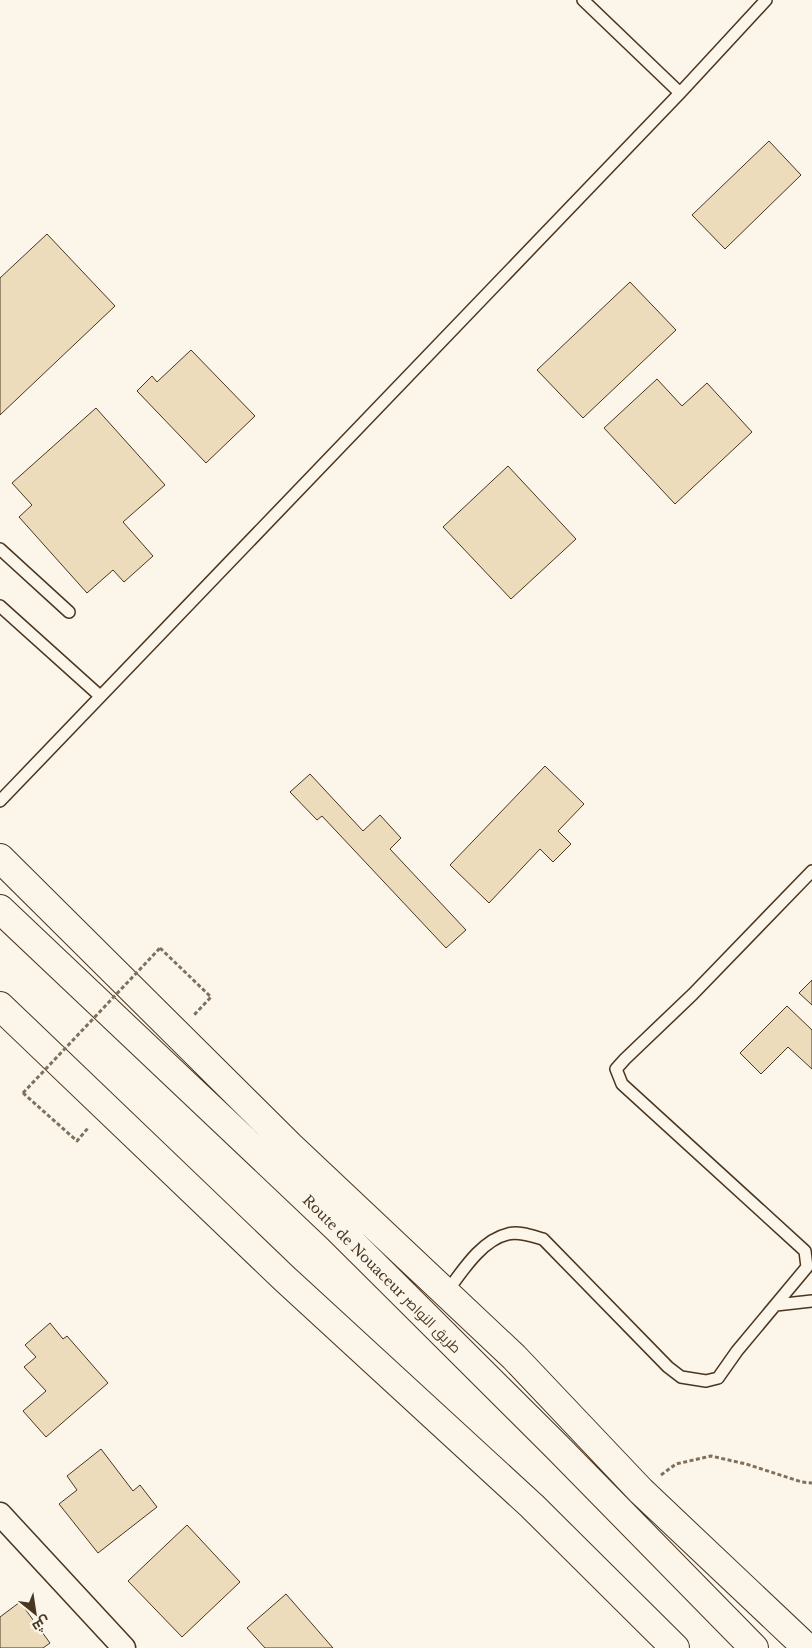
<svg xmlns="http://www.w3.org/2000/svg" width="812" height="1648" font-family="'Libre Baskerville',Cairo,serif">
	<rect width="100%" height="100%" fill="#fbf6e9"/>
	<path fill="#ecdcbc" stroke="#4a3520" d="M769,141L801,175L725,249L692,215Z
		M47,234L115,306L0,415V278Z
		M630,282L676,330L583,418L537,370Z
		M191,350L255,416L206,463L137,391L152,376L157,382Z
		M657,379L682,406L707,383L752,432L675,504L604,428Z
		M96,408L165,485L123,522L153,556L124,582L113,570L87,593L19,517L32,505L12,483Z
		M508,466L576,539L511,599L443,527Z
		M545,766L584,804L558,831L571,844L553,862L540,849L489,903L450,865Z
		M310,774L363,831L380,815L401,838L390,849L466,930L446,948L322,816L317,820L290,792Z
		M812,980V1005L799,993Z
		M787,1006L812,1030V1069L788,1047L761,1074L740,1053Z
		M50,1323L63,1339L67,1336L108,1383L46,1437L23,1411L46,1391L24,1367L36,1357L25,1345Z
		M101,1449L133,1491L140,1485L157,1507L98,1553L59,1504L77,1490L67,1476Z
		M187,1525L240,1582L182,1637L128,1581Z
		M286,1594L333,1648H265L247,1628Z
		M20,1602L50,1643L43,1648H0V1617Z"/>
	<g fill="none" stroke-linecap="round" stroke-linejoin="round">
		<g stroke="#4a3520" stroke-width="14">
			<path id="service" d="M583,0L680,93
				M0,549L69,612
				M0,606L100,696
				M0,801L680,93L766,0
				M446,1293C461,1273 481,1240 508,1234C519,1231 532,1236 543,1239L668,1367L681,1377L706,1381L718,1378L737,1351L807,1267L805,1251L622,1084L616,1069L625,1059L693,994L812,871
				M776,1305L812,1301"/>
		</g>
		<g stroke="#4a3520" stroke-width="25">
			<path id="minor" d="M0,1514L124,1648"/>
		</g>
		<g stroke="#4a3520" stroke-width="30">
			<path id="trunk" d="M0,858L290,1146L514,1357L641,1491L807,1648
				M0,909L337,1228L557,1447L754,1648
				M0,1006L285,1279L532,1506L675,1648"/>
		</g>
		<path stroke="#7f6f5c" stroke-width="3" stroke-dasharray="4 2.5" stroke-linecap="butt" d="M160,948L211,997L194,1015
			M23,1093L77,1141L88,1128
			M661,1475L676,1464L711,1456L746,1464L802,1482L812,1483"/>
		<use href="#service" stroke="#fbf6e9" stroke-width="11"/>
		<use href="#minor" stroke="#fbf6e9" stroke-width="22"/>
		<use href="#trunk" stroke="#fbf6e9" stroke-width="28"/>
		<path stroke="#7f6f5c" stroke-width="3" stroke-dasharray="4 2.5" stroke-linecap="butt" d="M23,1093L160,948"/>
	</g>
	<g text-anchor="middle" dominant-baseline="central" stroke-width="4" stroke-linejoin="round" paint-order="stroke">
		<g font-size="14" fill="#4a3520" stroke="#fbf6e9">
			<text transform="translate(382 1274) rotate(45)">Route de Nouaceur طريق النواصر</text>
		</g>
	</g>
	<g transform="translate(35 1613) rotate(150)" stroke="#fbf6e9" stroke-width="4" paint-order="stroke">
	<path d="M0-4L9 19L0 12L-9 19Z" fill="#4a3520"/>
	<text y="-8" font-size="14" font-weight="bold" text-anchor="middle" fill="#4a3520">ش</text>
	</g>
</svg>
